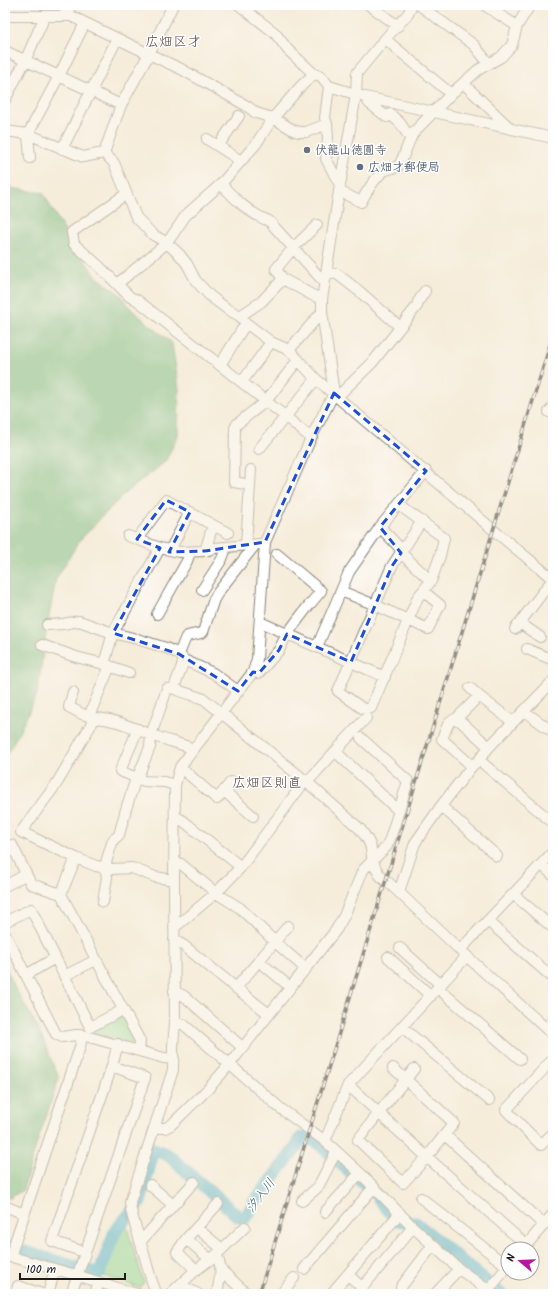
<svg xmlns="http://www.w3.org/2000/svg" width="558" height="1299" font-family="Kalam,'Klee One',sans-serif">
	<rect width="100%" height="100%" fill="#fff"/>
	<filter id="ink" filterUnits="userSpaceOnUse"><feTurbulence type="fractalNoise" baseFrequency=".025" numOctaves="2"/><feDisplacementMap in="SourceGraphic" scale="8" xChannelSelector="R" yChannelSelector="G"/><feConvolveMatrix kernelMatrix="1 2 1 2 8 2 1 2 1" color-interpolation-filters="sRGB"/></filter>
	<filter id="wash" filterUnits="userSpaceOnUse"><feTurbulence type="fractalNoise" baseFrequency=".012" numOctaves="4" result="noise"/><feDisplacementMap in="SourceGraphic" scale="16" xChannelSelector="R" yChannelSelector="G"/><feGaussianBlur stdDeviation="0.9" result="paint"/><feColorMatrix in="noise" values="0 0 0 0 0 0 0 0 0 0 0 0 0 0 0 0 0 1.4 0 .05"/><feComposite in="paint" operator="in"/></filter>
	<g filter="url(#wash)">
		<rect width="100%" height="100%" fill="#f6ecda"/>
		<path fill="#8fda97" stroke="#567b5a" d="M118,1014L123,1016L135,1040L131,1044L90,1032L89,1030Z
			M125,1221L144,1282L140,1288L99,1274L116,1232Z"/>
		<path fill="#73ba80" stroke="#486b4e" d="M5,187L43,193L72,244L97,277L122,296L132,310L172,343L179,389L178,436L165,462L123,495L80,540L56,579L46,633L37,694L20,731L5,757Z
			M5,965L16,990L38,1028L59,1078L35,1149L23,1190L10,1198H5Z"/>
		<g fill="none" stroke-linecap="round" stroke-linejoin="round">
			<path stroke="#4db1cc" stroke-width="13" d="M5,1246L97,1273L100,1272L115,1231L140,1202L154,1149L168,1155L239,1217L245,1218L255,1201L296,1148L301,1138L315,1141L376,1195L396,1220L416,1223L501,1294"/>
		</g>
	</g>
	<g filter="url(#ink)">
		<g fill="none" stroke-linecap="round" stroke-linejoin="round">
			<g stroke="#89847b" stroke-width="12">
				<path id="minor" d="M173,5L149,54L181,69L247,106L256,113L273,118L295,131L300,132H306L327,124
					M239,5L275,33L288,50L314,74L321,76L329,86L365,97L553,138
					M369,5L398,26
					M419,5L474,45L489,64
					M484,5L517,26
					M5,16H71L149,54L121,105L104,153L83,157L28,134L5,131
					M64,16L72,5
					M385,39L451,94
					M5,51L121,105
					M463,83L510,128
					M329,86L325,118L327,124L328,138L326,159L340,185
					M365,97L369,103L387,117L390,114L400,123L410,138
					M5,100L25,61L45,16
					M207,139L241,161
					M218,146L239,116
					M62,149L117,39
					M104,153L114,163L136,217L152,234L167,243L180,255L187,264L196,281L210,296L227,309L240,316L246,323L271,342L289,350L316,379L497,533L553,579
					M30,158L28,134L59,76L85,23
					M221,184C235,199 250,214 269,221L324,282
					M339,191L361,202C366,193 377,174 386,170C391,168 394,169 398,166C404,160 408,140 414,132L451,94L478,70L501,57L512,45L517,26L530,5
					M126,194L72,232L74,244L99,266L130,297L137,300L286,417L311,438
					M317,225L294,247L276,269L283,279L312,295L322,299
					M326,273L337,274L359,291L400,327
					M117,284L167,243L186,215L221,184L256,144L273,118L301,86L314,74
					M240,316L261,302L283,279
					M289,350L322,312
					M220,365L246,323
					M242,382L271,342
					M338,396L372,363L417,306L418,302L425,291
					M549,412L553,407
					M259,449L316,379
					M250,485L234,482L235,428L237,424L266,401L298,360
					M399,505L444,538L440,556L431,581L418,597L371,708L366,709L362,708L338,691L392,566L422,521
					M380,527L399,547L401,553L431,581
					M128,536L160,548L179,552L205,551L215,548L259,544
					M137,539L166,500L228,533
					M246,545L251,470
					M170,550L190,512
					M205,551L213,525
					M202,590L222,559L226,548
					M341,591L375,605L428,629L440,605L423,591
					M157,614L187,561L190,552
					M260,622L385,677
					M520,623L540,637
					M47,625L63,624L79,621L113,633L137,639L166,648L179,654
					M515,629L553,579
					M42,645L76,657L104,664L129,673
					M317,647L349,572L380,527L426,471
					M527,649L553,660
					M184,660L213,673L238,691
					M104,664L113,633L160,548
					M253,672L259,673L279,650L287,634L306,609L321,591L277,554
					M174,688L177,690L204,699L307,782L360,829C364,834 368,839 370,845C372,850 371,856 373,861C375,869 381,879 389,883L460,950L553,1035
					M470,688L479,696L513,722
					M73,692L69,707L82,714L95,718
					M524,711L553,732
					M89,716L110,666
					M457,718L489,747
					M138,729L120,771L144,781L164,782L175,785
					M339,755L399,811
					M479,760L553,823
					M472,766L442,739L449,722L457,718L479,696
					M180,767L217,799L231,782
					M307,782L366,718
					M224,791L253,816
					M441,806L497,856
					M175,816L182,820L241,867
					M5,848L12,845L31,884L61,894L140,1041L139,1051
					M175,862L181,864L216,893L240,908L275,942L306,969
					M542,865L553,875
					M174,880L155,877L132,868L112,869L96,866L76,858L21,832L57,783L95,718C115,719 131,727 149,734C164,740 179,743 194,749
					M5,886L25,875
					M399,892L415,843L441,806L472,766L479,760L489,747L553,681
					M61,894L76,858
					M513,894L553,928
					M103,902L107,877L105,868L107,859L113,840L119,835L126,809L136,778L139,774L150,747L151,735L167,689L174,688L184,660L179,654L186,637C190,634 198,635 203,632L214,599L219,591L255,545
					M488,921L553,978
					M5,922L31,909L90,1027L123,1010
					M174,928L216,893L241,867L305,781
					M5,934L56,1034L62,1037L76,1035H82L164,1058L174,1059
					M174,940L183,945L236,988L269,1014
					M400,948L441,985
					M460,950L553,852
					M388,957L431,996
					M259,961L290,987
					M26,975L55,958
					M64,976L96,960
					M236,988L288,926
					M438,988L520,1059
					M174,991L184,996L242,1047
					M175,1023L183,1024L280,1108L325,1141L360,1173L413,1227L459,1269L493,1294
					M402,1027L489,1100
					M546,1029L553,1020
					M553,1059L506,1110L541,1145L553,1133
					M393,1068L454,1123L427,1157L403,1183L358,1140C376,1116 395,1093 414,1069
					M348,1085L427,1157L526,1245
					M154,1128H165L171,1125L208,1089L229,1065L336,930L344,916L363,870L387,846L390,839L408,781L361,738
					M445,1135L543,1224
					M325,1141L348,1085L467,956
					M150,1185L173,1205
					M421,1198L508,1267
					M302,1201L318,1187L336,1152
					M5,1206L24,1214
					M325,1212L360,1173
					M197,1228L222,1249
					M186,1239L211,1260
					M141,1241L194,1182
					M523,1249L553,1214
					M84,1252L52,1241L112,1066L118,1044
					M5,1255L76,1275L137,1294
					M216,1255C224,1268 219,1280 217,1294
					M10,1257L80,1047L82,1035
					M304,1269L374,1187
					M196,1270L177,1252L186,1239L218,1204
					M221,1270L247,1294
					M348,1275L363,1288
					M180,1285L198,1294
					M401,1287L433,1245
					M16,1294L18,1286L42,1294
					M48,1294L55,1269
					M71,1294L145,1078L112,1066
					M95,1294L99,1282
					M157,1294C149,1278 146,1258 140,1241C136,1227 131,1216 130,1202L173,1070V1045L175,1023L174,880L175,785L180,767L253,672L257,659L265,542L311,438L334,393L322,312V299L340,185L356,95L357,73L385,39L408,14L412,5
					M170,1294L196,1270L216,1255L245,1227
					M288,1294L284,1290L294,1278
					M331,1294L400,1213
					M357,1294L413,1227
					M435,1294L459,1269
					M485,1294L508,1266"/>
			</g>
			<use href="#minor" stroke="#fff" stroke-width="10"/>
			<g stroke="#1c1c1c" stroke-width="3.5">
				<path id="rail" d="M259,1294L553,335"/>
			</g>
			<use href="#rail" stroke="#fff" stroke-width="2" stroke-dasharray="6" stroke-linecap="butt"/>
		</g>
	</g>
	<path d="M0 0H558V1299H0ZM334,393L426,471L380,527L401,553L392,566L351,662L287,634L279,650L259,673L253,672L238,691L179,654L113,633L160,548L137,539L166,500L190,512L169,552L205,551L265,542Z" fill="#f6ecda" fill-opacity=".55" fill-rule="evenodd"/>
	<path fill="none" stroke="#1d4ed8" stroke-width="3" stroke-dasharray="8 5" stroke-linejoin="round" d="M334,393L426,471L380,527L401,553L392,566L351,662L287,634L279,650L259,673L253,672L238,691L179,654L113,633L160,548L137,539L166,500L190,512L169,552L205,551L265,542Z"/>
	<circle fill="#6b7280" stroke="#fff" stroke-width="1.5" cx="307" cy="150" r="4"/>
	<circle fill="#5c6f8a" stroke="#fff" stroke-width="1.5" cx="360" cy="167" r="4"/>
	<g text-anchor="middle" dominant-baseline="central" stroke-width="3" stroke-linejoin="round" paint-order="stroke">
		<g font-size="12" font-weight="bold" fill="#5b616d" stroke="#fff" text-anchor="start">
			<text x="315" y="150">伏龍山徳圓寺</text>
		</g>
		<g font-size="12" font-weight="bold" fill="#4e5e75" stroke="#fff" text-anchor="start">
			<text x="368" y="167">広畑才郵便局</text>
		</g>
		<g font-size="13" font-style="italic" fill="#325f6b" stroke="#fff">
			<text transform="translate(261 1196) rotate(-53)">汐入川</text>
		</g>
		<g font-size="14" fill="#604747" stroke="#fff">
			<text x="173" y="42">広畑区才</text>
			<text x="267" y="783">広畑区則直</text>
		</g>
	</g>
	<rect width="558" height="1299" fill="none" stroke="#fff" stroke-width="20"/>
	<g transform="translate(520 1261) rotate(289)"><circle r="19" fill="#ffffff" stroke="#a4a4a4"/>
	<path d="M0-3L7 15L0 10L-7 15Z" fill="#b5179e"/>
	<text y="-6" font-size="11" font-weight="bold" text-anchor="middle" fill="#1c1c1c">N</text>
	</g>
	<path d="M20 1273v6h105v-6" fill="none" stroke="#1c1c1c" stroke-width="2"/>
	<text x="26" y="1273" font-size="12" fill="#1c1c1c" stroke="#ffffff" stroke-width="3" paint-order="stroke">100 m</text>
</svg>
